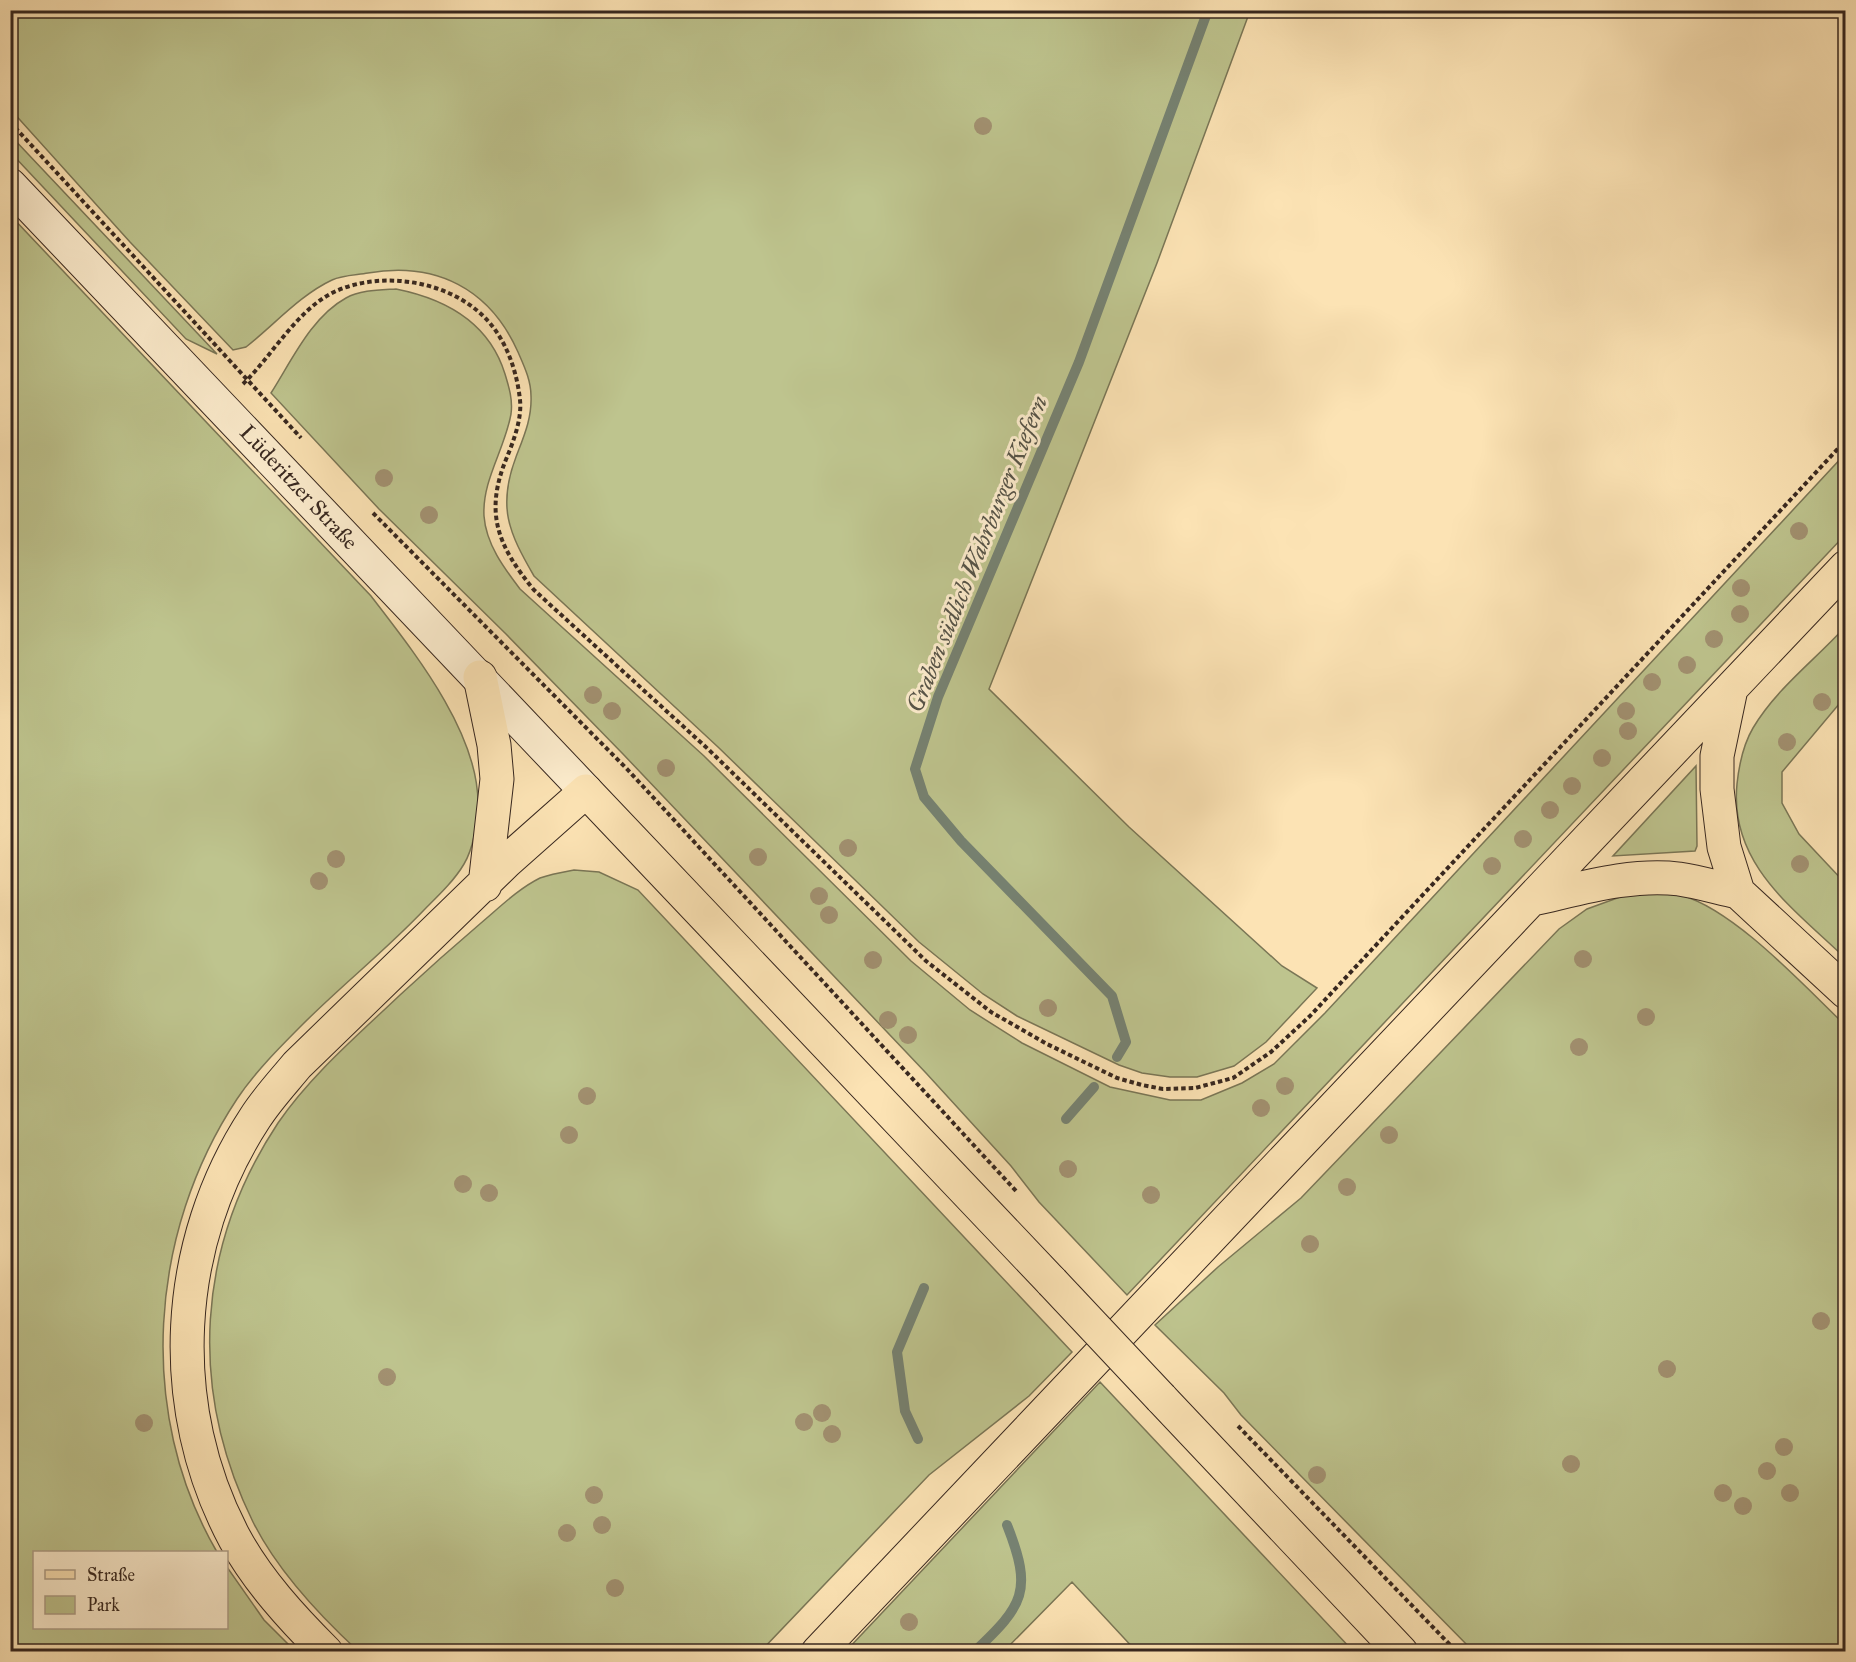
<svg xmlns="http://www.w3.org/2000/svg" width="1856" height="1662" font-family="'IM FELL Great Primer',serif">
	<rect width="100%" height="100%" fill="#fce3b4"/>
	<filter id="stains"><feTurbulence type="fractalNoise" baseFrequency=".00333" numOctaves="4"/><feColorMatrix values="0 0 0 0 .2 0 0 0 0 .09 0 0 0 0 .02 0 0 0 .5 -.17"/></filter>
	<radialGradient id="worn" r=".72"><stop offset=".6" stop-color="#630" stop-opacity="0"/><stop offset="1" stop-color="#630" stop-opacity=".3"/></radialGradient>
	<path fill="#bec48e" stroke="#7a7656" stroke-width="1.5" d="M10,11H1250L1157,263L989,689L1129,827L1282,966L1317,988L1266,1042L1234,1066L1197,1077H1170L1142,1073L1119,1065L1017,1016L983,994L919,942L718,747L534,576C509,533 497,507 516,457C524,436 532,418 531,396C531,380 524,366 518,352C490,289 436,261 368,273C356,275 342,275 332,280C300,295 274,325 246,347L233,350L130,242L11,110Z
		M11,136L217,354L186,339L11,153Z
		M11,216L371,596C413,651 479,732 478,805C478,822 473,849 464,864C454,881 438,896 424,910C386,950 342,985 303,1024C280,1047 255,1072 237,1099C149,1232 136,1413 217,1552H34V1628H226L227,1567L264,1620L295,1651H11Z
		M396,289C446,299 489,322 505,374C509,387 513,400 511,414C505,449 482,480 484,516C486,544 504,568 520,589L704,756L911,961L970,1010L1022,1043L1110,1087L1170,1100H1201L1242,1083L1274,1064L1325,1013L1845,454V535L1127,1295L1039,1202L1011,1166L926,1073L623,754L506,634L379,509L271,393C291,362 311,317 346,298C360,290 380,290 396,289Z
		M1845,627V697L1782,772V803L1799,834L1845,883V958C1793,908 1729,864 1737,784C1739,765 1743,745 1753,728C1776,689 1815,660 1845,627Z
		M1696,766L1697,846L1695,851L1613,856Z
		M574,870L599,872L638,890L1072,1352L1029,1396L929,1475L761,1651H358C319,1615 277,1570 253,1522C188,1389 196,1247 278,1123C311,1075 358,1035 400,995C427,970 454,946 481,923C500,907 518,889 540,878C551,874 563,872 574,870Z
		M1631,893C1646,893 1666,891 1681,895C1736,911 1803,985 1845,1025V1651H1473L1241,1415L1224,1393L1155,1325L1218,1267L1301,1198L1559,929L1587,909Z
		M1100,1382L1353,1651H1136L1072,1582L1004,1651H846Z"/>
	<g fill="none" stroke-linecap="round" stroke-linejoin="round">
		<path stroke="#768272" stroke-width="10" d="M1117,1057L1126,1042L1112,996L961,841L924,797L915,769L938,697L1079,362L1208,10
			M1066,1119L1094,1087
			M918,1439L905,1411L897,1352L924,1288
			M974,1652C1024,1605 1033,1591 1007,1525"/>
		<g stroke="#37271f" stroke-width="35">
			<path id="secondary" d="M10,185L586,791"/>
		</g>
		<g stroke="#37271f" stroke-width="35">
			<path id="primary" d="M480,677L494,745L497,779L485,885
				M1731,689L1717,756V789L1724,847L1738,892L1846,992
				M1533,899C1579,889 1631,873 1679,879C1699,882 1719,888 1738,892
				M1161,1398L1401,1652
				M326,1652C292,1618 258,1581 235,1539C164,1407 173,1243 255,1118C267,1099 283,1082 297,1065L506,862L586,791L1052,1282
				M818,1652L1846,567"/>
		</g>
		<path stroke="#37271f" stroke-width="4" stroke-dasharray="4.5 3" stroke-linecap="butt" d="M10,122L301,438
			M243,384C273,355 297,309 336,291C384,270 452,281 488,321C507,342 517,372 520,400C522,418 514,440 507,457C484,512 497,545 534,590L708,749L926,961L991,1012L1047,1044L1117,1078L1142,1085L1163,1089L1195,1088L1233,1078L1271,1052L1310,1016L1846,440
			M373,513L627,769L1016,1191
			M1238,1426L1457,1652"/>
		<use href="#secondary" stroke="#fdedce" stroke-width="33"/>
		<use href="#primary" stroke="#fce3b4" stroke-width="33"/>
		<g stroke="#37271f" stroke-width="35" stroke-linecap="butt">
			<path id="primary-bridge" d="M1052,1282L1161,1398"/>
		</g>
		<use href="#primary-bridge" stroke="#fce3b4" stroke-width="33"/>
	</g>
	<g fill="#a29171">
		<circle cx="983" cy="126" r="9"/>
		<circle cx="384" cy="478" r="9"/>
		<circle cx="429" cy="515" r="9"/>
		<circle cx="1799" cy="531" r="9"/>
		<circle cx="1741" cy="588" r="9"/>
		<circle cx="1740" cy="614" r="9"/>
		<circle cx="1714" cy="639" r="9"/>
		<circle cx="1687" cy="665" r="9"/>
		<circle cx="1652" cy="682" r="9"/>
		<circle cx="593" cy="695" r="9"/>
		<circle cx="1822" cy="702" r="9"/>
		<circle cx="612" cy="711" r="9"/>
		<circle cx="1626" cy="711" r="9"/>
		<circle cx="1628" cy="731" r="9"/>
		<circle cx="1787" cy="742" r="9"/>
		<circle cx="1602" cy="758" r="9"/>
		<circle cx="666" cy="768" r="9"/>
		<circle cx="1572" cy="786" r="9"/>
		<circle cx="1550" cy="810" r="9"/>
		<circle cx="1523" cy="839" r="9"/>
		<circle cx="848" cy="848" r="9"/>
		<circle cx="758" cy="857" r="9"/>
		<circle cx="336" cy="859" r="9"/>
		<circle cx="1800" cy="864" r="9"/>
		<circle cx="1492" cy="866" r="9"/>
		<circle cx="319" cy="881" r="9"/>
		<circle cx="819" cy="896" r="9"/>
		<circle cx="829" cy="915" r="9"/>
		<circle cx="1583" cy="959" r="9"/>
		<circle cx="873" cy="960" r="9"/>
		<circle cx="1048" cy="1008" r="9"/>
		<circle cx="1646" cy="1017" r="9"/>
		<circle cx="888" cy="1020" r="9"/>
		<circle cx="908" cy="1035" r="9"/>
		<circle cx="1579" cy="1047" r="9"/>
		<circle cx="1285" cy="1086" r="9"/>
		<circle cx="587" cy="1096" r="9"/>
		<circle cx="1261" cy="1108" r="9"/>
		<circle cx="569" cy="1135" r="9"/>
		<circle cx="1389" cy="1135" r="9"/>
		<circle cx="1068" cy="1169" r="9"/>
		<circle cx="463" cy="1184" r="9"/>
		<circle cx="1347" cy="1187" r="9"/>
		<circle cx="489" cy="1193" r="9"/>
		<circle cx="1151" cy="1195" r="9"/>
		<circle cx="1310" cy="1244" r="9"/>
		<circle cx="1821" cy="1321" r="9"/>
		<circle cx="1667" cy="1369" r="9"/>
		<circle cx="387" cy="1377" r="9"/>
		<circle cx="822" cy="1413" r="9"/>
		<circle cx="804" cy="1422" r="9"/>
		<circle cx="144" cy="1423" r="9"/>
		<circle cx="832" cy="1434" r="9"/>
		<circle cx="1784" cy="1447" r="9"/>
		<circle cx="1571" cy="1464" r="9"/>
		<circle cx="1767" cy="1471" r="9"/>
		<circle cx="1317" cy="1475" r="9"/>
		<circle cx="1723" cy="1493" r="9"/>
		<circle cx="1790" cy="1493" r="9"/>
		<circle cx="594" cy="1495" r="9"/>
		<circle cx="1743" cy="1506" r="9"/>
		<circle cx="602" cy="1525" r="9"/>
		<circle cx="567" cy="1533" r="9"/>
		<circle cx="615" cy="1588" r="9"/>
		<circle cx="909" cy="1622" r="9"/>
	</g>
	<g text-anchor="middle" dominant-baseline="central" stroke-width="6" stroke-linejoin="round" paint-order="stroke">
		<g font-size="22" fill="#37271f" stroke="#fdedce">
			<text transform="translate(299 487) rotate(47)">Lüderitzer Straße</text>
		</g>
		<g font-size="24" font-style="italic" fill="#565448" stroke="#fdedce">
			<text transform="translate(977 554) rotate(-68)">Graben südlich Wahrburger Kiefern</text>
		</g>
	</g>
	<rect width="1856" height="1662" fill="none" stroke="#fce3b4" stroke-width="36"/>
	<rect x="12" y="12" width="1832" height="1638" fill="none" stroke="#37271f" stroke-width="3"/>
	<rect x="18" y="18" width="1820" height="1626" fill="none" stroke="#37271f" stroke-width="1.5"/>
	<rect x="33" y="1551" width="195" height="78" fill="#fdedce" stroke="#ae9e88" stroke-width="1.5"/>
	<rect x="45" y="1570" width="30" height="9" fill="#fce3b4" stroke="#ae9e88" stroke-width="1.5"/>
	<text x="87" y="1581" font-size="18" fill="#37271f">Straße</text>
	<rect x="45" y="1596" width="30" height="18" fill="#bec48e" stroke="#ae9e88" stroke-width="1.5"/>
	<text x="87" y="1611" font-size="18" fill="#37271f">Park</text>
	<rect width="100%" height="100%" filter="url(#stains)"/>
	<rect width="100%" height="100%" fill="url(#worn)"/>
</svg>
